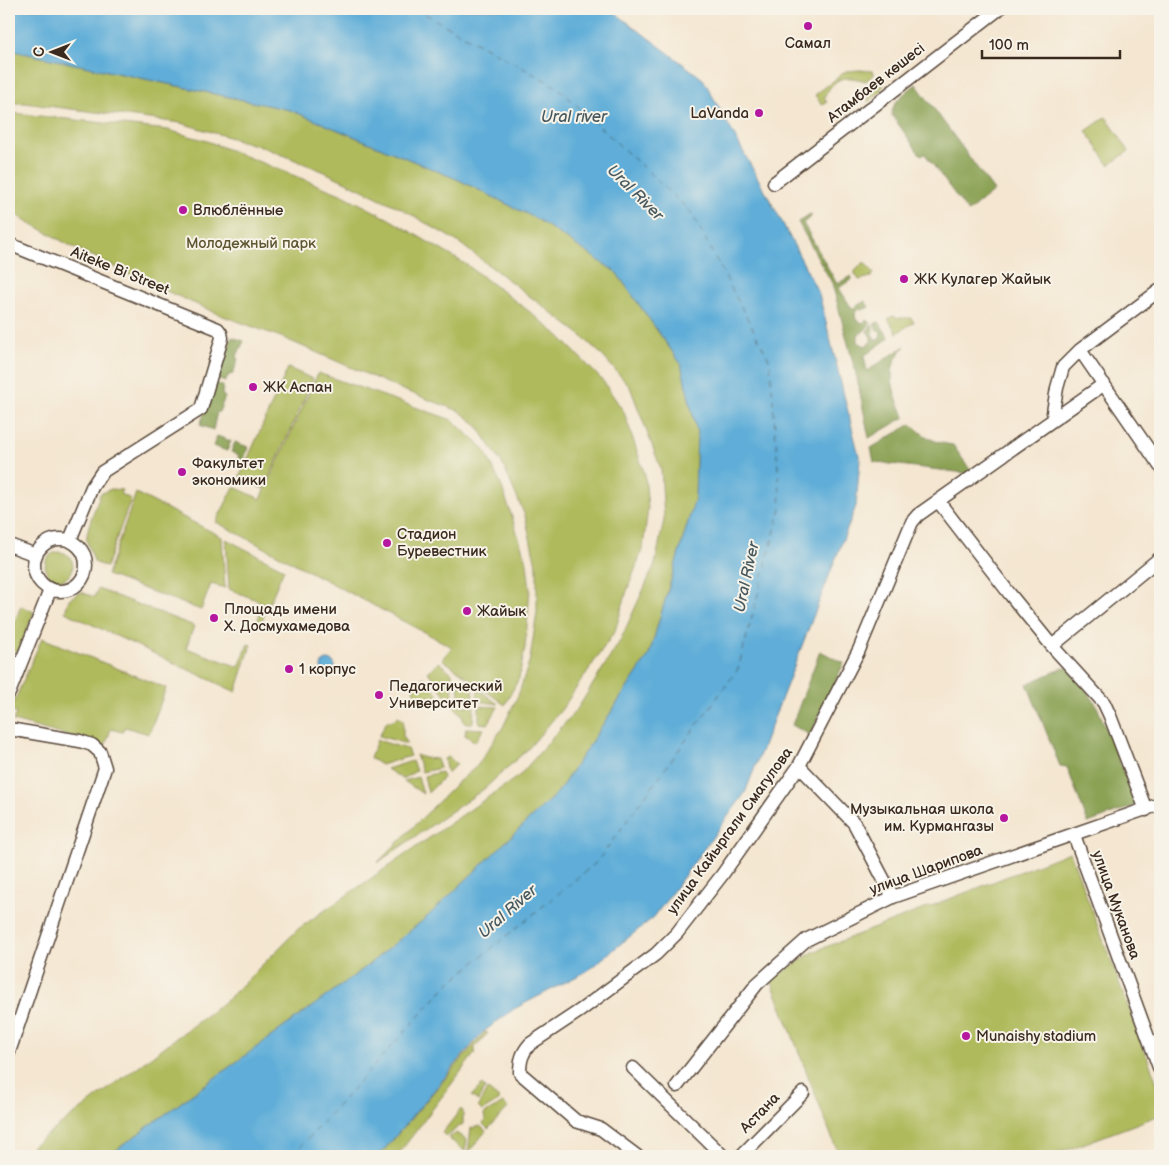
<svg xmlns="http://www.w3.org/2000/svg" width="1169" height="1165" font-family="'Balsamiq Sans',sans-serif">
	<rect width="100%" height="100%" fill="#f7f3e8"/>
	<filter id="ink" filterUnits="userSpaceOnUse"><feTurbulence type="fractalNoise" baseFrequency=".02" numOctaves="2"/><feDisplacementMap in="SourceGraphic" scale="10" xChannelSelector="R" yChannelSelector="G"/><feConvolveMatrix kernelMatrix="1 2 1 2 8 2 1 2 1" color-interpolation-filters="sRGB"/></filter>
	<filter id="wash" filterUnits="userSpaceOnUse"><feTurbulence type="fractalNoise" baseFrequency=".0096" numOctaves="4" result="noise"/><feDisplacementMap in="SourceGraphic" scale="20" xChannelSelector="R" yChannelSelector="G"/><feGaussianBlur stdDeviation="1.12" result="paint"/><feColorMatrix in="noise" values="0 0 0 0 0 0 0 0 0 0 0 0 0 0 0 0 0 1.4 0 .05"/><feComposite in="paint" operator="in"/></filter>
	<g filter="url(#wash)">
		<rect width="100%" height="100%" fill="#f4e6d0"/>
		<path fill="#afba5c" stroke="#75723d" d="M9,50L290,110L459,180L537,219L616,272L681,364L697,433L695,498L649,655L558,792L427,917L362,970L108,1156H19L228,999L298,929L520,775L578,708L620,641L655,564L664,520L661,469L630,387L600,353L577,332L458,242L400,208L325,172L265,148L181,123L24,103H9Z
			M860,70L872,71L875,74L866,81C844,75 834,77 824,98L827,102L822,105L815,95L846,71Z
			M879,80L884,86L880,89L882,91L868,102L869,87Z
			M12,113L168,130L207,141L343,195L389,219L467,265L530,312L559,336L603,381L624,412L645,475L648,508L643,548L627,591L615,631L562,709L528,749L484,789L377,863L457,783L477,766L503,727L519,693L530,659L537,612V569L525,516L503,465L476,424L459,411L403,390L281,337L223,316L157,287L69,245L9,211V114Z
			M1106,117L1129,151L1109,165L1086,131Z
			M864,262L874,273L871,277L859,280L855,274V271Z
			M893,316L898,318H911L914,322L897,333L888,319Z
			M288,368L313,379L264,489L239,478Z
			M318,373L452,420L484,449L502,487L527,563L530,590L525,648L519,678L505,705L442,659L452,647L216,522L234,487L261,499Z
			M111,489L122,490L120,494L131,499L106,567L94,562C93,555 89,549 87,542C85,530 96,507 100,494Z
			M136,493L222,537L225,588L211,584L201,610L107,575Z
			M226,539L284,569L260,625L256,624L264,603L229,589Z
			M45 566a14 14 0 1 1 28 0a14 14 0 1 1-28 0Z
			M98,589L194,626L186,648L239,667L248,644L251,645L236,692L65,612L69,599L81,592L94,597Z
			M21,606L34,612L18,652L9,648V636Z
			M42,638L166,688L149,734L125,727L122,732L111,729L105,746L13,721L16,713L10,711Z
			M439,662L452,673L453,700L448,699L428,672Z
			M424,677L440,697H426L416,702L412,698L414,693L413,686Z
			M458,677L474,686L472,701L459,700Z
			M478,689L498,704L477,701Z
			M453,705L474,706L473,723H464L462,715Z
			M479,706L498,707L488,724L479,723Z
			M398,717L403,720V737L407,744L379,736L387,721H391Z
			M466,728L484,729L475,742L465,735Z
			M377,740L407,749L410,756L381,765L370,758Z
			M416,755L424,758L437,759L440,768L422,772Z
			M448,757L457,764L447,773L444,759Z
			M412,761L416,771L402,779L387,769Z
			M441,772L443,778L428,793L424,776Z
			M418,777L423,794L404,781Z
			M1070,852L1160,1091V1115L1051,1156H839L771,980L813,952Z
			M485,1032L488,1033L475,1047V1053L397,1156H379Z
			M482,1085L485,1088L478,1101L471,1096Z
			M487,1089L500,1100L482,1111L478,1107Z
			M503,1103L508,1108L488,1129L483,1124L485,1121L484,1114Z
			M461,1109L463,1111V1124L446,1136L442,1133Z
			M480,1126L486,1131L468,1153L471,1128Z
			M456,1133L467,1140L465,1151L448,1138Z"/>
		<path fill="#8ba254" stroke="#636639" d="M916,84L994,191L968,212L925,154L921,155L918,152L892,115C892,100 906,93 916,84Z
			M810,214L812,216L803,223L837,284L851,276L852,279L839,288L852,309L865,301L869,307L865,309H859L855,313L856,320L863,323L866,320L871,323L864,331L858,335V342L865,346L871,342V337L867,331L872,325L874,331L872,333L875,340L880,339L881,331L877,330L874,324L879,322L889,338L864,356L867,371L905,346C901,351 896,357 894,363C888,380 897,402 905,417L869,438L857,378L832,283L798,222Z
			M232,337L244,341L236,358L238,359L233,374L229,375L225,382L217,379Z
			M215,383L223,386L222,394L225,397L219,412H217L213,430L200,425Z
			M911,424C927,438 932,442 953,445L973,474L874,462L871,448Z
			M217,436L231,441L227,451L213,446Z
			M235,442L248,447L244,460L238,458L239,455L231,452Z
			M820,651L844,663L810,735L792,725Z
			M1063,668H1069L1074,672L1096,704L1137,805L1088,823L1067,767L1060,766L1027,684Z"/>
		<path fill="#5eadd8" stroke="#4c6c7b" d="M9,9H610L703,79L781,220L819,294L860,460L856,506L745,793L654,917L587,971L514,1009L482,1033L379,1156H108L362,970L427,917L558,792L649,655L695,498L697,433L681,364L616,272L537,219L459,180L290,110L9,50Z
			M321 667a7 7 0 1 1 14 0a7 7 0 1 1-14 0Z"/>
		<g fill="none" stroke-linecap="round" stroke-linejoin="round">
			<path stroke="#47585f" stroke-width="1" stroke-dasharray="6 5" stroke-linecap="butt" d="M292,1156L448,984L597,862L738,669L781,508L770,361L691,212L557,87L416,9"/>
		</g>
	</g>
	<g filter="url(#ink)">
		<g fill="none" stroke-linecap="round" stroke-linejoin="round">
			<g stroke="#574639" stroke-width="15">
				<path id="minor" d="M774,183L999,9
					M9,244L218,329L221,333L222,338L201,409L102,472L92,487L70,540
					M1080,350L1160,466
					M1055,418L1053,412L1057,388L1063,367L1080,350L1160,290
					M938,501L1009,593L1052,646
					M34 565a26 26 0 1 1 52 0a26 26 0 1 1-52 0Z
					M9,545L36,555
					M9,693L50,590
					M9,729L80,741L92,745L100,752L105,768L9,1052
					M799,766L854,823L893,897
					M1146,810L1110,716L1104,703L1052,646L1160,558
					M1074,835L1160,1070
					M633,1068L723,1156
					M677,1086L757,984L806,940L893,897L1160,804
					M637,1156L601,1129L576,1121L520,1073C520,1060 522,1053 530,1044L581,1010L656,954L677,933L722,875L799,766L859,650L912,522L918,515L1104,384
					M741,1156L803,1093"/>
			</g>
			<use href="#minor" stroke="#fff" stroke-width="12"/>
		</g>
	</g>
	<g fill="#b5179e" stroke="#f7f3e8" stroke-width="2">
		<circle cx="808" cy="26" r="5"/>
		<circle cx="759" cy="113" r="5"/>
		<circle cx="183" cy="210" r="5"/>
		<circle cx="904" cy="279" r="5"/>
		<circle cx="253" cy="387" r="5"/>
		<circle cx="182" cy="472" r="5"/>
		<circle cx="387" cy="543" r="5"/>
		<circle cx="467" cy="611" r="5"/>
		<circle cx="214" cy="618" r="5"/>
		<circle cx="289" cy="669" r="5"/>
		<circle cx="379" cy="695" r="5"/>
		<circle cx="1004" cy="818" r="5"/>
		<circle cx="966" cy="1036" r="5"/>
	</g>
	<g text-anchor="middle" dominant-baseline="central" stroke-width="4" stroke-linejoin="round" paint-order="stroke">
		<g font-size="15" fill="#3b2a1e" stroke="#f7f3e8" text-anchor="start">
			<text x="808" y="43" text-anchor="middle">Самал</text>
			<text x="749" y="113" text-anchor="end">LaVanda</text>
			<text x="193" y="210">Влюблённые</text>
			<text x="914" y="279">ЖК Кулагер Жайык</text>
			<text x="263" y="387">ЖК Аспан</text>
			<text x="192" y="463">Факультет<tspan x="192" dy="17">экономики</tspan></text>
			<text x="397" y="534">Стадион<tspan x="397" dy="17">Буревестник</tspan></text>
			<text x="224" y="609">Площадь имени<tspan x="224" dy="17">Х. Досмухамедова</tspan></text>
			<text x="477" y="611">Жайык</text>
			<text x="299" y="669">1 корпус</text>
			<text x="389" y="686">Педагогический<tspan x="389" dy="17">Университет</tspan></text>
			<text x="994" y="809" text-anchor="end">Музыкальная школа<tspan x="994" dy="17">им. Курмангазы</tspan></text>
			<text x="976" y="1036">Munaishy stadium</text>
		</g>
		<g font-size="15" fill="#3b2a1e" stroke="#f7f3e8">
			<text transform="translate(876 83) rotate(-38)">Атамбаев көшесі</text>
			<text transform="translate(120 271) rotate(22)">Aiteke Bi Street</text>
			<text transform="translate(730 831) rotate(-54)">улица Кайыргали Смагулова</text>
			<text transform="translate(926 870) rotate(-20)">улица Шарипова</text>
			<text transform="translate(1116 905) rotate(70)">улица Муканова</text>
			<text transform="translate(760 1113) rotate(-46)">Астана</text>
		</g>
		<g font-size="15" fill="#5e5531" stroke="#f7f3e8">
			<text x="251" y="243">Молодежный парк</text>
		</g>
		<g font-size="16" font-style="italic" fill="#47585f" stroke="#f7f3e8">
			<text x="574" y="117">Ural river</text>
			<text transform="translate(635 193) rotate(45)">Ural River</text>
			<text transform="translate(747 577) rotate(-78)">Ural River</text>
			<text transform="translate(508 912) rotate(-41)">Ural River</text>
		</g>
	</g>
	<rect width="1169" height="1165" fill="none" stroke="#f7f3e8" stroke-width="30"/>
	<g transform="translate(52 52) rotate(270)" stroke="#f7f3e8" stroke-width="4" paint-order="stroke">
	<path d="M0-4L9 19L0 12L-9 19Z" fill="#3b2a1e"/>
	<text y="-8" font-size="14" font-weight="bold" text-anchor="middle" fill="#3b2a1e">С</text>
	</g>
	<path d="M982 50v8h138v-8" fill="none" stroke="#3b2a1e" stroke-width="2.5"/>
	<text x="989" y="50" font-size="15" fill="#3b2a1e" stroke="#f7f3e8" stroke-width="4" paint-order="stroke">100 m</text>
</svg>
